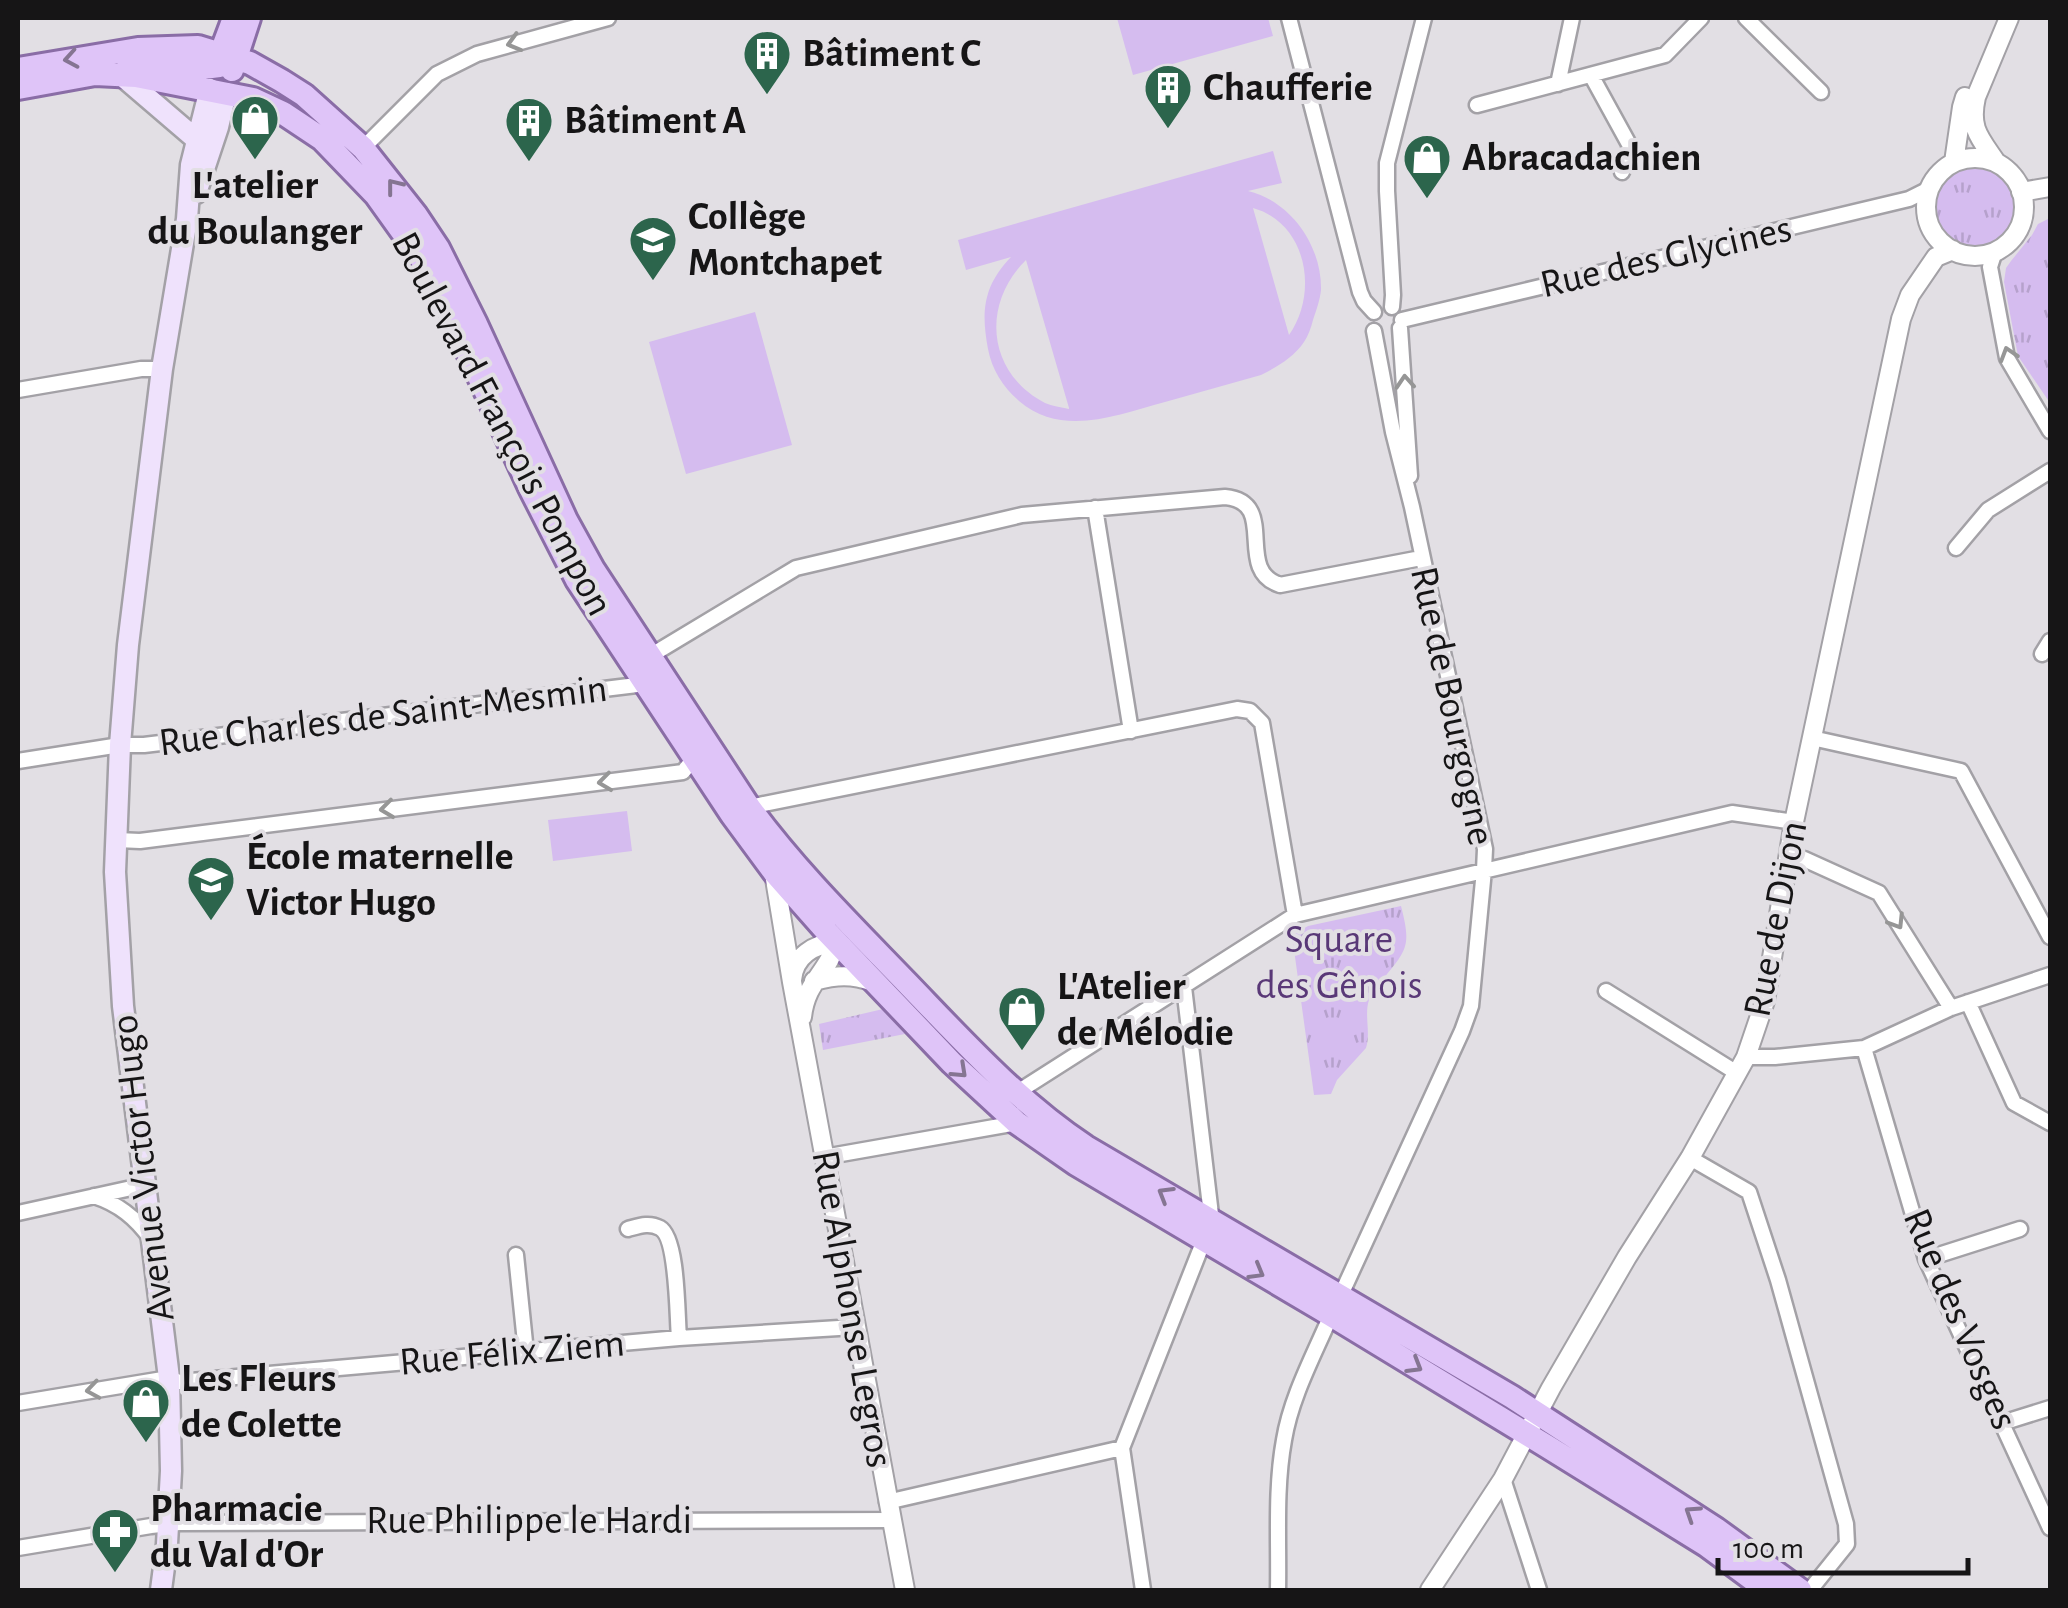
<svg xmlns="http://www.w3.org/2000/svg" width="2068" height="1608" font-family="'Alegreya Sans',sans-serif">
	<defs>
		<pattern id="grass-tufts" width="24" height="20" patternUnits="userSpaceOnUse" patternTransform="scale(2.5)"><rect width="24" height="20" fill="#d5bcef"/><path d="M3 7l-1-3M5 7V3M7 7l1-3M15 17l-1-3M17 17v-4M19 17l1-3" fill="none" stroke="#b6a1cc"/></pattern>
	</defs>
	<rect width="100%" height="100%" fill="#e2dfe4"/>
	<path fill="url(#grass-tufts)" d="M1936 206a40 40 0 1 1 80 0a40 40 0 1 1-80 0Z
		M2050,218V403L2018,356L2004,282L2006,268L2011,261L2032,235L2038,224Z
		M1401,906C1411,945 1408,949 1383,979C1378,986 1371,992 1369,1000C1364,1015 1371,1033 1366,1048L1337,1080L1331,1094L1314,1095L1292,935L1308,926Z
		M883,1009L905,1034L823,1050L819,1024Z"/>
	<path fill="#d5bcef" fill-rule="evenodd" d="M1117,18H1268L1273,36L1133,75Z
		M1273,151L1282,183L1248,191C1291,201 1322,246 1321,290C1320,300 1316,311 1313,320C1311,328 1308,336 1304,342C1294,357 1277,367 1261,375C1229,384 1197,393 1165,402C1116,415 1063,438 1019,401C1003,387 992,370 988,349C981,312 983,286 1011,257L966,270L958,240ZM1253,208C1307,223 1319,293 1289,335ZM1026,260L1069,408V409C1061,407 1052,406 1045,403C987,373 981,304 1026,260Z
		M755,312L792,445L686,474L649,342Z
		M627,811L632,851L553,861L548,820Z"/>
	<g fill="none" stroke-linecap="round" stroke-linejoin="round">
		<g stroke="#a3a1a6" stroke-width="19">
			<path id="minor" d="M1289,18L1360,292L1364,301L1374,312
				M1746,18L1821,92
				M1591,75L1630,146L1622,172
				M1558,84L1572,18
				M1477,105L1665,55L1701,18
				M363,148L437,74L477,54L608,18
				M1995,251L1990,267L2007,358L2050,431
				M1392,307L1393,295L1387,191V163L1424,18
				M1402,320L1909,199L1929,189
				M1400,328L1410,476
				M18,390L141,369H162
				M1095,508L1131,731
				M1956,548L1988,510L2050,471
				M2042,654L2050,641
				M650,656L796,568L1022,515L1225,497C1280,502 1233,570 1280,585L1421,558
				M1812,738L1961,771L2050,937
				M18,761L120,745H144L645,684
				M749,807L1237,709L1250,711L1262,723L1295,915
				M117,840L140,841L683,772L695,757
				M1788,856L1804,859L1879,893L1951,1008
				M1184,987L1212,1223
				M1606,991L1737,1073
				M1968,1002L2014,1103L2050,1123
				M1864,1048L1926,1259L2050,1528
				M1746,1057H1775L1864,1048L1951,1008L2050,975
				M1016,1093L1295,915L1732,813L1794,822
				M824,1157L1017,1123
				M1690,1158L1749,1192L1778,1280L1846,1524L1847,1544L1810,1590
				M94,1196C119,1204 136,1218 151,1239
				M18,1213L145,1185
				M628,1229C639,1226 649,1222 660,1228C678,1238 677,1316 679,1338
				M516,1255L526,1352
				M1926,1259L2020,1229
				M1340,1297L1462,1031L1471,1006L1484,870L1485,849L1412,507L1393,432L1374,331
				M18,1403L169,1378L179,1382L679,1338L855,1327
				M2002,1423L2050,1408
				M1503,1479L1539,1590
				M887,1502L1122,1448
				M18,1548L151,1526L179,1523L891,1520
				M1143,1590L1122,1448L1204,1240
				M1278,1590C1279,1541 1275,1489 1284,1440C1291,1397 1314,1355 1331,1315"/>
		</g>
		<g stroke="#a3a1a6" stroke-width="22">
			<path id="tertiary" d="M1926 207a49 49 0 1 1 98 0a49 49 0 1 1-98 0Z
				M1954,162L1962,107L1965,97
				M1996,162C1979,137 1969,128 1976,97L2009,18
				M2021,192L2050,187
				M774,873L792,982L905,1590
				M792,980C794,956 814,944 836,942C829,973 806,980 802,1017
				M814,981C837,975 851,974 874,982
				M1430,1590L1503,1479L1551,1388L1627,1257L1690,1158L1746,1057L1765,1001L1794,822L1901,319L1910,295L1936,257L1953,250"/>
		</g>
		<g stroke="#a3a1a6" stroke-width="25">
			<path id="secondary" d="M120,74L197,140
				M196,193L218,127L226,93
				M161,1590L167,1544L171,1471L169,1378L123,1006L115,872L120,745L128,645L162,369L187,219L191,165L210,89"/>
		</g>
		<g stroke="#8a6da6" stroke-width="28">
			<path id="primary" d="M216,66L234,18
				M128,67C139,65 150,63 162,63C186,64 216,75 235,58
				M18,69L138,49L198,47L250,63L282,81L304,95L363,148L416,215L438,248L476,324L566,520L593,569L749,807C796,871 852,926 907,983C963,1041 1018,1102 1086,1147L1512,1397L1716,1529L1800,1590
				M232,70L249,18
				M18,88L95,74L136,76L253,99L283,113L322,139L376,195L421,258L441,294L530,488L577,580L732,815L774,872L827,932L952,1063L1017,1123L1076,1164L1331,1315L1548,1447L1706,1545L1767,1590"/>
		</g>
		<use href="#minor" stroke="#fff" stroke-width="14"/>
		<use href="#tertiary" stroke="#fff" stroke-width="18"/>
		<use href="#secondary" stroke="#efe2fc" stroke-width="20"/>
		<use href="#primary" stroke="#dfc4f8" stroke-width="22"/>
	</g>
	<defs><path id="oneway-chevron" d="M-2-3.5L2.5 0L-2 3.5" fill="none" stroke-width="1.6" stroke-linecap="round" stroke-linejoin="round" transform="scale(2.5)"/></defs>
	<g stroke="#969696">
		<use href="#oneway-chevron" transform="translate(514 43) rotate(164)"/>
		<use href="#oneway-chevron" transform="translate(2008 354) rotate(-107)"/>
		<use href="#oneway-chevron" transform="translate(1405 382) rotate(-94)"/>
		<use href="#oneway-chevron" transform="translate(605 782) rotate(173)"/>
		<use href="#oneway-chevron" transform="translate(387 809) rotate(173)"/>
		<use href="#oneway-chevron" transform="translate(1897 922) rotate(58)"/>
		<use href="#oneway-chevron" transform="translate(93 1390) rotate(171)"/>
	</g>
	<g stroke="#857592">
		<use href="#oneway-chevron" transform="translate(71 59) rotate(170)"/>
		<use href="#oneway-chevron" transform="translate(394 186) rotate(-128)"/>
		<use href="#oneway-chevron" transform="translate(960 1071) rotate(43)"/>
		<use href="#oneway-chevron" transform="translate(1165 1194) rotate(-149)"/>
		<use href="#oneway-chevron" transform="translate(1257 1272) rotate(30)"/>
		<use href="#oneway-chevron" transform="translate(1415 1366) rotate(31)"/>
		<use href="#oneway-chevron" transform="translate(1692 1513) rotate(-147)"/>
	</g>
	<defs>
		<g id="building-pin" transform="scale(2.5)"><path d="M0 17L-7.5 6A9.5 9.5 0 1 1 7.5 6Z" fill="#2c654c" stroke="#e2dfe4"/><path d="M-4-6H4V6H1V3H-1V6H-4ZM-2.5-4.3h1.7v1.8h-1.7ZM.8-4.3h1.7v1.8H.8ZM-2.5-1h1.7V.8h-1.7ZM.8-1h1.7V.8H.8Z" fill="#fff"/></g>
		<g id="shop-pin" transform="scale(2.5)"><path d="M0 17L-7.5 6A9.5 9.5 0 1 1 7.5 6Z" fill="#2c654c" stroke="#e2dfe4"/><path d="M-5-2.5h2.3a2.7 3.5 0 0 1 5.4 0H5L5.5 6h-11ZM-1.5-2.5h3a1.5 2.3 0 0 0-3 0Z" fill="#fff"/></g>
		<g id="school-pin" transform="scale(2.5)"><path d="M0 17L-7.5 6A9.5 9.5 0 1 1 7.5 6Z" fill="#2c654c" stroke="#e2dfe4"/><path d="M0-5L7-2L0 1L-7-2ZM-4 1L0 2.5L4 1V4Q0 6-4 4Z" fill="#fff"/></g>
		<g id="pharmacy-pin" transform="scale(2.5)"><path d="M0 17L-7.5 6A9.5 9.5 0 1 1 7.5 6Z" fill="#2c654c" stroke="#e2dfe4"/><path d="M-2-6h4v4h4v4h-4v4h-4v-4h-4v-4h4Z" fill="#fff"/></g>
	</defs>
	<g fill-rule="evenodd">
		<use href="#building-pin" x="767" y="54"/>
		<use href="#building-pin" x="1168" y="88"/>
		<use href="#shop-pin" x="255" y="119"/>
		<use href="#building-pin" x="529" y="121"/>
		<use href="#shop-pin" x="1427" y="158"/>
		<use href="#school-pin" x="653" y="240"/>
		<use href="#school-pin" x="211" y="880"/>
		<use href="#shop-pin" x="1022" y="1010"/>
		<use href="#shop-pin" x="146" y="1402"/>
		<use href="#pharmacy-pin" x="115" y="1532"/>
	</g>
	<g text-anchor="middle" dominant-baseline="central" stroke-width="8" stroke-linejoin="round" paint-order="stroke">
		<g font-size="40" font-weight="bold" fill="#161516" stroke="#e2dfe4" text-anchor="start">
			<text x="802" y="54">Bâtiment C</text>
			<text x="1203" y="88">Chaufferie</text>
			<text x="564" y="121">Bâtiment A</text>
			<text x="1462" y="158">Abracadachien</text>
			<text x="255" y="186" text-anchor="middle">L'atelier<tspan x="255" dy="46">du Boulanger</tspan></text>
			<text x="688" y="217">Collège<tspan x="688" dy="46">Montchapet</tspan></text>
			<text x="246" y="857">École maternelle<tspan x="246" dy="46">Victor Hugo</tspan></text>
			<text x="1057" y="987">L'Atelier<tspan x="1057" dy="46">de Mélodie</tspan></text>
			<text x="181" y="1379">Les Fleurs<tspan x="181" dy="46">de Colette</tspan></text>
			<text x="150" y="1509">Pharmacie<tspan x="150" dy="46">du Val d'Or</tspan></text>
		</g>
		<g font-size="40" fill="#161516" stroke="#e2dfe4">
			<text transform="translate(1666 257) rotate(-13)">Rue des Glycines</text>
			<text transform="translate(502 424) rotate(62)">Boulevard François Pompon</text>
			<text transform="translate(1452 706) rotate(78)">Rue de Bourgogne</text>
			<text transform="translate(383 716) rotate(-7)">Rue Charles de Saint-Mesmin</text>
			<text transform="translate(1776 919) rotate(-79)">Rue de Dijon</text>
			<text transform="translate(143 1168) rotate(-97)">Avenue Victor Hugo</text>
			<text transform="translate(852 1309) rotate(80)">Rue Alphonse Legros</text>
			<text transform="translate(1960 1319) rotate(67)">Rue des Vosges</text>
			<text transform="translate(512 1353) rotate(-5)">Rue Félix Ziem</text>
			<text x="529" y="1521">Rue Philippe le Hardi</text>
		</g>
		<g font-size="40" fill="#593877" stroke="#e2dfe4">
			<text x="1339" y="940">Square<tspan x="1339" dy="46">des Gênois</tspan></text>
		</g>
	</g>
	<rect width="2068" height="1608" fill="none" stroke="#161516" stroke-width="40"/>
	<path d="M1718 1558v15h250v-15" fill="none" stroke="#161516" stroke-width="5"/>
	<text x="1733" y="1558" font-size="30" fill="#161516" stroke="#e2dfe4" stroke-width="8" paint-order="stroke">100 m</text>
</svg>
